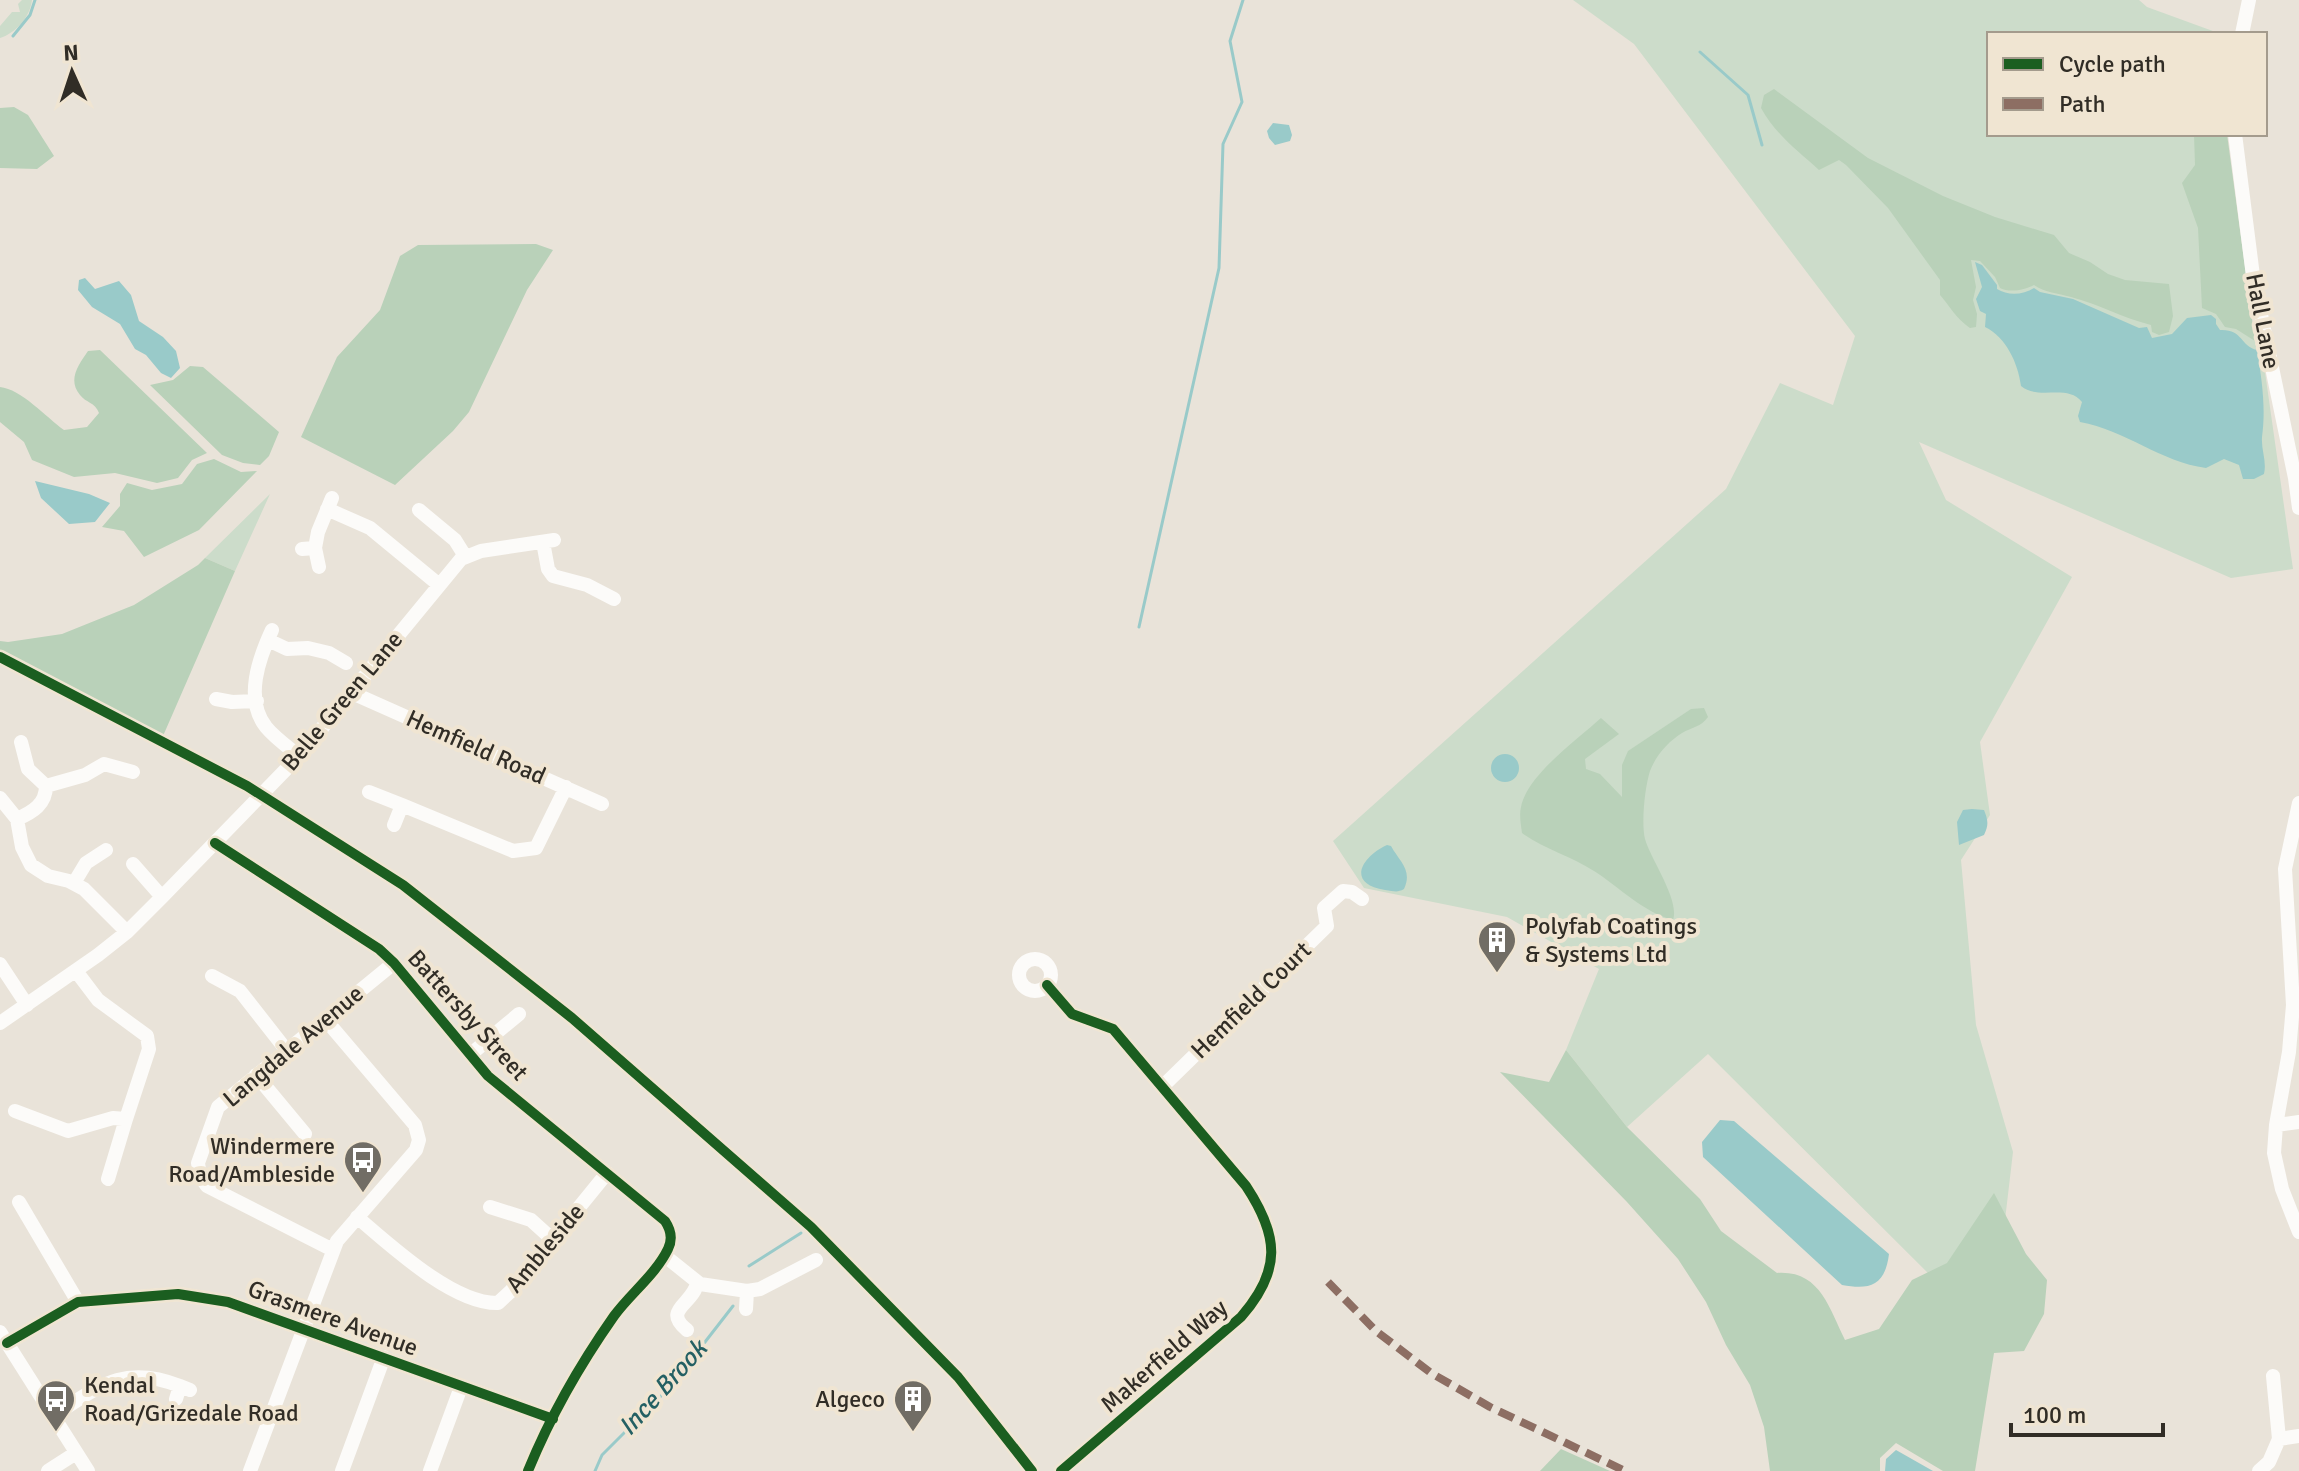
<svg xmlns="http://www.w3.org/2000/svg" width="2299" height="1471" font-family="Signika,sans-serif">
	<rect width="100%" height="100%" fill="#e9e3d9"/>
	<path fill="#ccdcca" d="M22,0H32C30,17 16,33 0,38V26L12,12H20L18,4Z
		M1573,0H2139L2147,7L2221,34H1989V134H2223L2237,317L2261,344L2293,569L2231,578L1919,442L1946,500L2072,577L1980,742L1990,815L1961,860L1976,1025L2013,1152L2001,1254L1939,1284L1708,1054L1627,1127L1566,1050L1599,969L1507,917L1364,888L1333,841L1726,489L1780,383L1833,405L1855,336L1634,44Z
		M270,494L235,571L205,558Z"/>
	<path fill="#b9d1b9" d="M1774,89L1868,158L1943,196L1995,217L2054,235L2069,253L2090,262L2108,274L2125,280L2169,284L2173,316L2169,332L2159,335L2152,332L2151,325C2123,318 2098,304 2071,297C2057,293 2046,293 2034,285C2024,290 2010,293 2000,288L1995,277L1980,261L1971,260L1976,287L1973,300L1977,314L1976,327L1970,328C1955,317 1952,309 1940,295V280L1888,208L1846,165L1839,160L1819,170C1797,150 1776,135 1761,108L1764,95Z
		M14,107L28,115L54,156L37,169L0,168V108Z
		M2194,134H2227L2255,341L2236,329L2225,327L2216,314L2202,308L2198,228L2182,183L2195,165Z
		M536,244L553,250L527,290L469,412L453,431L395,485L301,437L337,357L380,310L400,256L418,245Z
		M100,350L207,453L192,460L178,478L157,483L115,473L74,477L32,460L24,442L0,422V387C21,389 46,417 64,430L87,427L99,413C95,402 86,403 80,395C67,380 79,364 88,351Z
		M190,366L203,367L279,432L269,456L260,465L243,463L222,455L150,385L173,380Z
		M214,459L241,472L257,471L199,530L144,557L124,531L102,527L120,506V494L127,483L152,490L182,484L197,464Z
		M205,558L235,571L163,736L0,651V641L8,642L62,634L134,605L198,565Z
		M1704,708L1708,717C1701,727 1692,727 1682,733C1669,741 1656,755 1650,771C1645,786 1641,823 1645,839C1651,860 1680,900 1673,920C1643,912 1619,887 1594,871C1571,856 1544,849 1522,833C1521,825 1519,815 1521,807C1527,775 1578,739 1601,718L1619,734L1585,759L1586,769L1600,774L1622,797V765L1628,751L1691,709Z
		M1566,1050L1627,1127L1700,1199L1721,1231L1777,1273C1820,1270 1829,1308 1845,1340L1879,1329L1912,1280L1947,1263L1994,1193L2026,1254L2047,1280L2044,1314L2024,1351L1994,1353L1975,1471H1943L1896,1443L1880,1458V1471H1770L1764,1427L1750,1385L1726,1345L1706,1302L1678,1259L1627,1202L1500,1072L1549,1082Z
		M1561,1449L1610,1471H1540Z"/>
	<path fill="#99cac9" d="M1273,123L1289,125L1292,135L1290,141L1275,145L1269,138L1267,131Z
		M1975,262L1982,265L1997,285V289C2008,296 2023,295 2034,288L2040,292L2073,299L2139,328L2147,327L2152,338L2172,334L2187,318L2211,315L2216,319V324L2220,330C2243,329 2240,346 2257,350C2262,380 2266,408 2262,437C2261,450 2267,461 2264,474L2254,479H2243L2239,465L2224,459L2206,468C2161,462 2125,430 2080,422L2078,416L2082,402C2067,383 2039,401 2021,386C2018,363 2006,337 1985,327L1986,314L1980,311L1976,299L1982,287Z
		M85,278L95,289L119,281L131,295L139,321L163,337L176,351L180,368L171,378L161,373L146,355L135,349L120,324L92,307L78,290L79,280Z
		M35,481L89,494L110,503L95,522L69,524L41,498Z
		M1491 768a14 14 0 1 1 28 0a14 14 0 1 1-28 0Z
		M1972,809L1984,810C1988,820 1989,825 1984,835L1959,845L1957,822L1963,810Z
		M1387,845L1391,846C1399,861 1413,870 1404,889C1397,893 1394,891 1385,890C1346,884 1361,857 1387,845Z
		M1720,1120L1734,1121L1889,1254C1885,1286 1870,1290 1842,1285L1703,1157L1702,1142Z
		M1896,1450L1933,1471H1885L1886,1459Z"/>
	<g fill="none" stroke-linecap="round" stroke-linejoin="round">
		<path stroke="#99cac9" stroke-width="3" d="M13,36L30,15L35,0
			M1700,52L1748,95L1762,145
			M1139,627L1219,268L1223,144L1242,102L1230,41L1243,0
			M749,1266L801,1233
			M595,1471L602,1455L670,1387L733,1306"/>
		<path stroke="#fcfbf9" stroke-width="14" d="M2242,34L2249,0
			M2235,134L2253,276L2295,478L2299,508
			M327,509L370,528L438,584
			M419,510L455,540L465,556
			M543,542L548,569L553,576L587,585L614,599
			M315,548L318,532L332,498
			M302,549L315,548L319,567
			M272,630C259,658 244,699 266,727C275,738 288,747 299,756
			M268,640L287,649L308,648L329,653L346,663
			M350,692L602,804
			M216,699L232,702L257,701
			M21,742L28,769L46,786
			M369,792L402,805L394,825
			M0,798L17,819L22,847L31,865L48,876L69,881L84,889L127,932
			M2299,803L2285,869L2293,1005L2289,1052L2276,1125L2274,1153L2282,1189L2299,1232
			M402,805L513,851L536,848L566,787
			M17,819C33,812 46,804 46,786L85,775L104,764L133,772
			M215,843L379,949L394,963L488,1076L665,1221C671,1230 673,1239 668,1249C656,1274 630,1294 614,1316C581,1363 550,1417 528,1471
			M133,864L162,897
			M74,883L86,863L106,850
			M1019 975a16 16 0 1 1 32 0a16 16 0 1 1-32 0Z
			M0,964L27,1005
			M212,976L240,991L287,1051
			M1047,985L1072,1014L1113,1029L1246,1186C1279,1236 1282,1270 1241,1317L1061,1471
			M0,1023L98,955L127,932L162,897L299,756L461,559L481,551L554,540
			M471,1054L519,1014
			M256,1075L305,1134
			M1163,1086L1327,926L1324,908L1343,891L1352,892L1362,899
			M15,1111L68,1131L113,1118L126,1119L149,1049L147,1036L98,1000L76,971
			M2276,1125L2299,1122
			M108,1179L126,1119
			M19,1202L78,1302
			M490,1207L531,1220L552,1239
			M357,1217C390,1245 453,1304 498,1303L511,1291L607,1173
			M333,1250L207,1186L200,1176L198,1163L218,1107L394,963
			M665,1256L700,1284L747,1291L760,1289L816,1260
			M746,1309L747,1291
			M687,1330C661,1309 695,1304 697,1282
			M0,1332L88,1471
			M7,1343L78,1302L178,1294L228,1302L553,1419
			M2273,1376L2279,1439L2299,1436
			M176,1399L180,1386L190,1390
			M53,1416C99,1386 124,1364 180,1386
			M48,1471L76,1453
			M250,1471L337,1241L416,1150L419,1140L415,1125L325,1019
			M342,1471L384,1357
			M430,1471L461,1387
			M2259,1471L2269,1462L2279,1439"/>
		<path stroke="#8d6e63" stroke-width="8" stroke-dasharray="16 8" stroke-linecap="butt" d="M1328,1282L1376,1331L1431,1373L1490,1407L1625,1471"/>
		<g stroke="#f0e5d2" stroke-width="15">
			<path id="cycleway" d="M0,657L247,786L403,885L572,1018L811,1227L958,1377L1032,1471
				M215,843L379,949L394,963L488,1076L665,1221C671,1230 673,1239 668,1249C656,1274 630,1294 614,1316C581,1363 550,1417 528,1471
				M1047,985L1072,1014L1113,1029L1246,1186C1279,1236 1282,1270 1241,1317L1061,1471
				M7,1343L78,1302L178,1294L228,1302L553,1419"/>
		</g>
		<use href="#cycleway" stroke="#1b5e20" stroke-width="10"/>
	</g>
	<defs>
		<g id="building-pin" transform="scale(2)"><path d="M0 17L-7.5 6A9.5 9.5 0 1 1 7.5 6Z" fill="#716d65" stroke="#f0e5d2"/><path d="M-4-6H4V6H1V3H-1V6H-4ZM-2.5-4.3h1.7v1.8h-1.7ZM.8-4.3h1.7v1.8H.8ZM-2.5-1h1.7V.8h-1.7ZM.8-1h1.7V.8H.8Z" fill="#fff"/></g>
		<g id="bus-pin" transform="scale(2)"><path d="M0 17L-7.5 6A9.5 9.5 0 1 1 7.5 6Z" fill="#716d65" stroke="#f0e5d2"/><path d="M-5-6H5V4H4V6H2V4H-2V6H-4V4H-5ZM-3.5-4V0h7V-4ZM-3.5 1.2v1.5H-2V1.2ZM2 1.2v1.5H3.5V1.2Z" fill="#fff"/></g>
	</defs>
	<g fill-rule="evenodd">
		<use href="#building-pin" x="1497" y="940"/>
		<use href="#bus-pin" x="363" y="1160"/>
		<use href="#bus-pin" x="56" y="1399"/>
		<use href="#building-pin" x="913" y="1399"/>
	</g>
	<g text-anchor="middle" dominant-baseline="central" stroke-width="8" stroke-linejoin="round" paint-order="stroke">
		<g font-size="24" fill="#312d26" stroke="#f0e5d2">
			<text transform="translate(2263 321) rotate(79)">Hall Lane</text>
			<text transform="translate(342 701) rotate(-50)">Belle Green Lane</text>
			<text transform="translate(476 747) rotate(24)">Hemfield Road</text>
			<text transform="translate(1251 1000) rotate(-44)">Hemfield Court</text>
			<text transform="translate(468 1015) rotate(48)">Battersby Street</text>
			<text transform="translate(293 1046) rotate(-40)">Langdale Avenue</text>
			<text transform="translate(545 1248) rotate(-50)">Ambleside</text>
			<text transform="translate(333 1318) rotate(20)">Grasmere Avenue</text>
			<text transform="translate(1164 1356) rotate(-41)">Makerfield Way</text>
		</g>
		<g font-size="24" fill="#312d26" stroke="#f0e5d2" text-anchor="start">
			<text x="1525" y="926">Polyfab Coatings<tspan x="1525" dy="28">&amp; Systems Ltd</tspan></text>
			<text x="335" y="1146" text-anchor="end">Windermere<tspan x="335" dy="28">Road/Ambleside</tspan></text>
			<text x="84" y="1385">Kendal<tspan x="84" dy="28">Road/Grizedale Road</tspan></text>
			<text x="885" y="1399" text-anchor="end">Algeco</text>
		</g>
		<g font-size="26" font-style="italic" fill="#246063" stroke="#f0e5d2">
			<text transform="translate(663 1388) rotate(-48)">Ince Brook</text>
		</g>
	</g>
	<rect x="1987" y="32" width="280" height="104" fill="#f0e5d2" stroke="#a49b8d" stroke-width="2"/>
	<rect x="2003" y="58" width="40" height="12" fill="#1b5e20" stroke="#a49b8d" stroke-width="2"/>
	<text x="2059" y="72" font-size="24" fill="#312d26">Cycle path</text>
	<rect x="2003" y="98" width="40" height="12" fill="#8d6e63" stroke="#a49b8d" stroke-width="2"/>
	<text x="2059" y="112" font-size="24" fill="#312d26">Path</text>
	<g transform="translate(72 72) rotate(357)" stroke="#f0e5d2" stroke-width="6" paint-order="stroke">
	<path d="M0-6L14 30L0 20L-14 30Z" fill="#312d26"/>
	<text y="-12" font-size="22" font-weight="bold" text-anchor="middle" fill="#312d26">N</text>
	</g>
	<path d="M2011 1423v12h152v-12" fill="none" stroke="#312d26" stroke-width="4"/>
	<text x="2023" y="1423" font-size="24" fill="#312d26" stroke="#f0e5d2" stroke-width="6" paint-order="stroke">100 m</text>
</svg>
